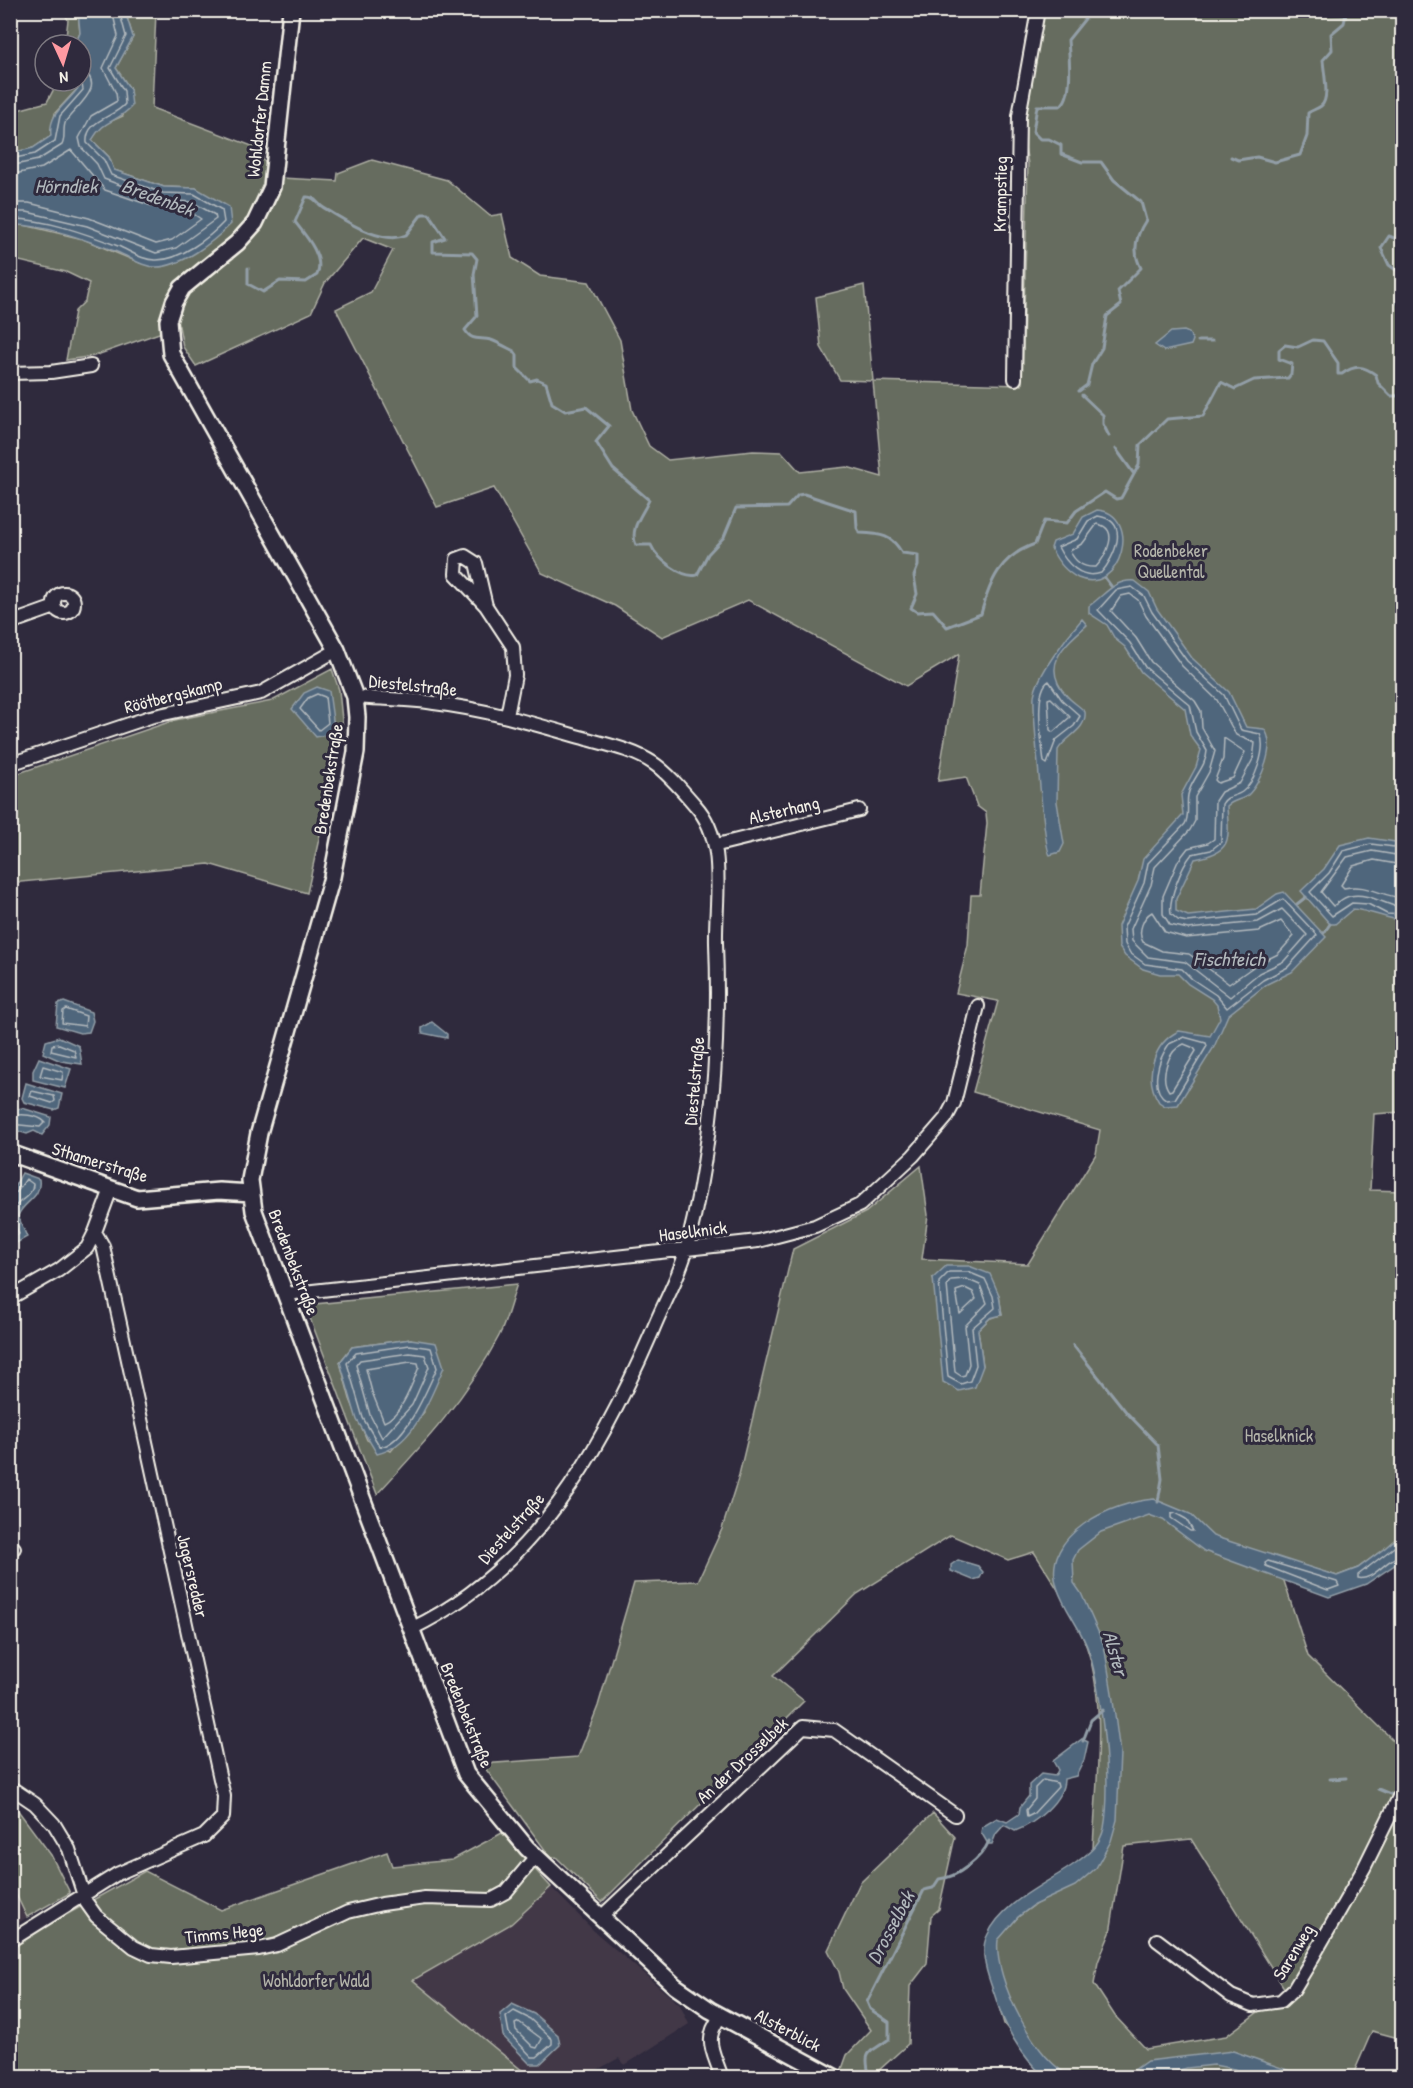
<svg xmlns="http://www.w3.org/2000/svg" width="1413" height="2088" font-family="'Patrick Hand',sans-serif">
	<rect width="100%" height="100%" fill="#2f2a3d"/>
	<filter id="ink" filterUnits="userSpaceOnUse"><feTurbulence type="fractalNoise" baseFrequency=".0167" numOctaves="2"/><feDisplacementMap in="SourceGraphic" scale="12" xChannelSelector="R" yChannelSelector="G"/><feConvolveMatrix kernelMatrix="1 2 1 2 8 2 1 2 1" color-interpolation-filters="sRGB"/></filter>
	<g filter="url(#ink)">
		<path fill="#423847" d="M10,1884L27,1917L11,1928H10Z
			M551,1887L594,1931L680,2005L689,2024L625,2065L619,2058L584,2077H427L413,1980L511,1924Z"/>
		<path fill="#666c5e" stroke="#adaea3" stroke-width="1.5" fill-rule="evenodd" d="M63,11H78L80,33L75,45H65L68,20Z
			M125,11H156L152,108L260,149L263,160L281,178L337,181L338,173L372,160L447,180L490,216L502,214L512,258L540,276L589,282L620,340L632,410L649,446L668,460L753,451L782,452L800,472L847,467L882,477L873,381L840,380L821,347L816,297L864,285L873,381L1022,385L1028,164L1021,123L1043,11H1402V1112L1374,1114L1370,1190L1402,1191V1524L1399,1536L1385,1548L1358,1568L1337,1576L1239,1546L1284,1581L1308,1656L1402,1749V2039L1372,2031L1352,2077L1046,2078L1004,2024L984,1955L1018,1917L1040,1901L1093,1850C1095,1785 1109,1702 1084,1640C1071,1609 1052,1580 1034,1552L1008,1560L951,1535L857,1594L773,1676L804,1701L602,1902L556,1857L551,1858L482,1764L578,1757L598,1706L634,1583L698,1581L722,1529L739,1475L793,1249L866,1212L921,1166L928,1215L922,1259L1028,1264L1096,1154L1100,1130L973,1092L998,1001L956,993L968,945L971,895H980L987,823L986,813L977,806L966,777L938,781L959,654L906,686L748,600L662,637L615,606L542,573L494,488L437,507L336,309L371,292L393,250L363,238L325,283L311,313L196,366L183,347L179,326L94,356L66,360L75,311L85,301L89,283L66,272L11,259V225H24L83,239L140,263L196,251L230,224L196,188L164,187L114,170L109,157L92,140L100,126L123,116L130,89L116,68L133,37ZM933,1278L999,1295L1002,1315L990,1318L978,1330L983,1366ZM1191,1839L1286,1991L1226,2036L1146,2049L1115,2016L1094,1984L1098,1962L1110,1933L1124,1846Z
			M58,81H76L78,88L55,113L51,136L33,148L11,153L10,112L47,102Z
			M332,669L339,690L343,730L307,893L209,864L11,883L10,776L175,720L272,701Z
			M517,1284C511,1301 507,1320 499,1336C468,1396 423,1445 377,1494L305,1305ZM411,1339L424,1412L391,1451L367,1440L350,1399L340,1362L352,1347Z
			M11,1805L17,1809L51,1855L70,1893L27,1917L11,1884Z
			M933,1813L955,1837L939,1909L931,1916L927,1964L910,1986L908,2044L876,2073L875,2077H839L847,2055L871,2030L843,1989L839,1972L828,1950L860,1883Z
			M502,1833L551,1887L511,1924L413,1980L530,2077H11L10,1946L145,1871L221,1910L387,1852L392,1866L452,1860Z"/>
		<path fill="#50667c" stroke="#929ea7" stroke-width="1.5" d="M78,11H125L133,37L116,68L130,89L132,106C117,123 104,119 92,140L109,157L114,170L164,187L196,188L229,207L231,224C213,242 182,267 156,267C142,267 130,257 117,252C87,240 44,224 11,225V153L33,148L51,136C48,113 66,105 78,88L76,81H81V45H75L80,33Z
			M1184,331L1189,333L1193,340L1191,345L1164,351L1155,345L1171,332Z
			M1097,510C1143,513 1122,597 1078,578C1066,572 1057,561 1051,548L1053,542L1073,534L1083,517Z
			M1135,581L1149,592L1157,609L1192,658L1229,692L1246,727L1264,729C1277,744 1261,783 1248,795C1242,800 1233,800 1227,806C1229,840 1233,852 1195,859L1176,899V911L1188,916L1256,909L1277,894L1284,892L1326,937L1292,972L1267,984L1228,1015L1214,1047L1178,1105L1165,1106L1159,1102C1143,1078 1153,1043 1179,1031L1210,1036L1220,1018L1217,1005L1212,999L1188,984L1178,974H1160L1143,969L1125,956L1119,947L1118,926L1138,881L1143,859L1183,815L1181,795L1196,767L1201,750L1190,735L1185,709L1141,672L1125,647L1115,639L1107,625L1089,613V606C1105,595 1114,579 1135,581Z
			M1082,619L1087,625C1063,646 1040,666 1067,696C1072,702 1080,706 1085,712C1087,730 1066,736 1058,750L1057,802L1064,844L1060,852L1050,855C1044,849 1033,714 1034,696C1037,675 1067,636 1082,619Z
			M317,687L329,691L334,727L325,735L316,737L292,709L304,693Z
			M1369,838L1402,843V921C1385,918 1370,911 1353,909L1335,924H1330L1301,891L1324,869L1340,845Z
			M64,1002L91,1012L93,1021L89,1032L80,1033L56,1026L58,1004Z
			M432,1022L447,1034V1038L422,1033V1028Z
			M59,1037L79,1046L82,1064L61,1061L43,1053L46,1041Z
			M39,1058L71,1069L65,1088L33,1080V1071Z
			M26,1083L62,1094L59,1108L54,1110L24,1102L22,1098Z
			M22,1108L51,1117L50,1125L42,1135L34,1131L27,1134L11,1129L13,1110Z
			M22,1173L39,1179C42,1199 23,1201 18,1216L27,1237L11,1246V1193Z
			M946,1266H969L990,1274L999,1295L1002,1315L990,1318L978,1330L983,1366L975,1387L959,1391L943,1382L933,1278Z
			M411,1339L436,1343L444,1367C430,1398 414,1446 377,1454L357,1420L340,1362L352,1347Z
			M1154,1499L1190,1514L1213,1536L1337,1576L1358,1568L1385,1548L1399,1536L1402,1524V1560L1366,1584L1329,1597L1204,1551L1163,1520L1149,1515L1101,1532L1078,1550L1073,1560L1074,1583L1081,1593L1104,1645L1112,1693L1120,1753L1117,1820L1111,1841L1096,1868L1075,1886L1034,1905L1018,1917L998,1940C993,1977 1037,2066 1074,2077H1045C1020,2056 1003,2024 994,1993C988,1977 979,1952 987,1936C1002,1901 1049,1883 1077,1862C1090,1852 1100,1845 1104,1828C1112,1784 1102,1695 1089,1652C1082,1629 1064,1610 1057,1587C1040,1534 1113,1502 1154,1499Z
			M958,1560L978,1566L983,1572L980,1578L973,1580L951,1571V1565Z
			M1082,1739L1088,1742L1084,1760L1076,1776L1064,1779C1064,1800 1035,1824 1015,1831L1004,1825L996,1834L992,1844H988L981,1832L982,1827L997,1818L1007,1822L1019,1814L1020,1807L1029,1796V1785L1041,1774L1055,1776L1058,1770L1053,1761Z
			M512,2004L534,2014L558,2035L560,2045L540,2064H530L503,2036L500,2014Z
			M1233,2051L1307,2077H1253L1234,2069L1214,2065L1187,2068L1154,2077H1124L1147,2061Z"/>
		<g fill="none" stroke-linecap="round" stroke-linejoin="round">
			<path stroke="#b2b9bd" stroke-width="1.5" d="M10,159L35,154L55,141L60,116L83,90L81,78
				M10,166L38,160L62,145C66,137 62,128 66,121C76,106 108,86 81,69
				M10,175L42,168L71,150L105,190L158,208L189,211L201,219L172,240L156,244L89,218L29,203H10
				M10,212H27L87,226L156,253L176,248L216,219L215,215L192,202L160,200L104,179L97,164L81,147L79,138L91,116L117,101L116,93L103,68L118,36L112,10
				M10,219C43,218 87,234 118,246C130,251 143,261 157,260C180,260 209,238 224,222L222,210L194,194L163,193L111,175L104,160L87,143C85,119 114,118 125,104L124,91L110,68L126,36L119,10
				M1098,516C1131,521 1115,557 1101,573C1081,580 1066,563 1058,547L1077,539L1088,521Z
				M1097,524C1121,528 1106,556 1096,567C1084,568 1075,562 1070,551L1083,543Z
				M1132,587L1144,596L1152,612L1187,661L1224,695L1241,730L1260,734C1267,748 1255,783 1242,792C1235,797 1227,795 1222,804L1221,842L1211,850L1192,854C1182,866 1168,899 1171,914L1178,920L1187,922L1257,915L1283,899L1317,935L1288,967L1263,980L1227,1008L1216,995L1192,979L1182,969L1145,964L1130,953L1125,944L1124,927L1144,883L1148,863L1185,824C1190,814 1186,805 1188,795C1191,779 1206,768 1207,751L1196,732L1190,705L1145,667L1130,643L1098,610L1116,590Z
				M1130,594L1138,600L1146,616L1182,666L1217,700L1236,735L1255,743L1253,759L1240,783L1221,792L1215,801L1214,839L1208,843L1188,848L1178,861L1163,896V914L1170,925L1188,929L1258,922L1282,909L1307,935L1284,961L1259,973L1230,997L1185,962L1148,957L1132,941L1131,929L1151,885L1155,867L1190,830L1195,821V797L1209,772L1215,751L1202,728L1201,711L1195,701L1151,662L1136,638L1111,611L1121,596Z
				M1049,681L1062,700L1080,716L1074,726L1056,740L1047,764L1044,762C1042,744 1033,690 1049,681Z
				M317,694L325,697L328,723L319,730L300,709L308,698Z
				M1051,698L1070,717L1053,732L1050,730L1048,699Z
				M1224,738L1245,752L1233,778L1218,783L1215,780L1223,759Z
				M1402,848L1371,844L1343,851L1329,873L1310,892L1332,916L1352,903L1368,904L1387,914L1402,915
				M1402,856L1372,851L1347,857L1321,892L1333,906C1338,903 1343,897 1350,896C1368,892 1385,905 1402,908
				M1402,865L1374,860L1353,866L1341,885L1344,888C1366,883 1381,896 1402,898
				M1152,912L1165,932L1186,938L1259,931L1281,921L1294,936L1278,954L1256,965L1229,984L1189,954L1162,951L1143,942C1137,932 1143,917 1152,912Z
				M66,1009L86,1016L85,1026L62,1023L63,1011Z
				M1184,1037L1206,1043L1207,1046L1175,1099L1167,1100C1148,1089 1159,1058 1169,1044Z
				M59,1044L74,1050L76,1057L51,1051L52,1045Z
				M1184,1044L1194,1048L1196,1051L1172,1090L1169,1091C1159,1077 1168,1050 1184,1044Z
				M43,1066L63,1072L62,1080L40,1076Z
				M32,1091L54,1096L55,1101L52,1103L30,1096Z
				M10,1116C21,1114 37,1114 45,1122L40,1127L10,1124
				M10,1194L17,1192L26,1179L33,1184C33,1199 13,1200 12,1215C11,1221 17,1228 19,1234L10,1239
				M949,1272H968L985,1279L993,1296L995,1308L972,1328L976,1365L970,1381L961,1384L948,1377L939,1282Z
				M966,1279L980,1285L987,1303L965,1326L969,1364L965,1375L961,1376L955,1372L947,1285L951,1280Z
				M965,1288L973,1292L976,1299L960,1314L956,1291Z
				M410,1345L431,1348L437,1368C427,1389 406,1443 380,1447L363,1418L347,1363L356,1353Z
				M410,1353L425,1355L429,1367L412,1405L382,1438L370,1415L356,1365L360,1360Z
				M410,1362L418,1363L419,1367C412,1384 402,1415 384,1422L372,1392L366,1369Z
				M1175,1513L1186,1519L1193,1531H1190L1171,1518V1514Z
				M1402,1541L1358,1575V1578C1373,1582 1386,1558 1402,1555
				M1268,1561L1337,1582L1339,1586L1328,1590L1266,1566L1265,1563Z
				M1043,1780L1057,1783L1058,1787L1033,1814L1027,1817L1026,1810L1035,1799V1788Z
				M514,2011L530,2019L552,2039V2044L537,2057H532L509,2033L506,2017Z
				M519,2022L542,2039L537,2048L533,2047L516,2030L515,2024Z"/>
			<path stroke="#929ea7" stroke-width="3" d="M1285,14L1311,12L1345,15
				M1231,157L1238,160L1257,157L1275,162L1300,155L1307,136L1308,113C1312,110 1317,109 1321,106C1330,99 1324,75 1323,60L1332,50L1331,34L1344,23L1347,10
				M1402,241L1389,236L1381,248L1389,265L1400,273L1401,287L1397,302L1402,310
				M248,268V284L263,292L280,281L306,282L317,275C325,257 306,236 295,222L306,197C315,196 317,204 324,208C345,220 381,246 406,235L422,214H429L445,238L433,242V252L472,253L477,259L474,274L477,316L465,330C472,342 480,337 491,340C499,343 506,347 514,351L517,355V368L530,381L537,379L546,383L552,403L565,411L586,407L609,426L596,442L613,469L649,500C643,514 629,528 636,545H651C656,558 683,579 697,575L708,554L724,537L736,508L787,507L798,495L804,494L856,511L857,528L860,533C881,534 892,535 902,553L918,555V566L914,576L917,594L911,608L917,612L933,611L947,627L981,614C990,581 1000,556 1035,544L1044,521L1067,523L1076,511L1105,492L1116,499L1121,498L1139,465L1140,445L1167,419L1203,416L1221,382L1235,389L1254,380L1288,378L1291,374L1292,364L1279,359V350L1285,345L1298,347L1313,340L1323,341L1338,363V374H1342C1355,365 1363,365 1376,375L1378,383L1391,396H1397L1402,392
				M1198,341H1212
				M1402,344L1399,358L1402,367
				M1079,391L1087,385L1092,364L1102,348L1107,316L1121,305L1118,291L1141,268C1132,252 1136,235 1146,220L1141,202L1114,180L1101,162H1082L1061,154V145L1049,139H1040L1033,132L1037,106H1060C1074,97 1069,56 1068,40L1092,10
				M1082,395L1103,415V424L1109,436
				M1116,449L1134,474
				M1105,578L1111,586
				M1297,904L1306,897
				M1324,933L1330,924
				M1073,1345L1127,1413L1158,1445L1162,1479L1158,1502
				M1083,1741L1091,1720L1103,1710
				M1330,1779L1346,1778
				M1378,1789L1395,1796
				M870,2078C862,2048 870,2054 889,2039V2022L870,2009L867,2002L924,1890L933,1888L939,1879C957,1878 982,1858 989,1841"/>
			<g stroke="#f4f1e8" stroke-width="16">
				<path id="minor" d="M10,373L51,372L91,366
					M1015,379L1019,116L1038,10
					M54 603a10 10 0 1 1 20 0a10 10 0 1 1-20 0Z
					M486,606L456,574L457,559L465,556L476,563L486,606L513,647L515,675L507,716
					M10,623L55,607
					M355,697C381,699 408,699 434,703C484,709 531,723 580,737C604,744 632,749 653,763C668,773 683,791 695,805C728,841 715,897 716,943C720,1045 712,1148 687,1247C680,1276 663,1304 652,1332C600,1452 534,1570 411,1629
					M10,764L150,717L261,693L337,650
					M717,845L859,810
					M286,1294L758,1241L815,1226L860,1205L913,1156L946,1118L954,1103L978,1006
					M10,1298L59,1270L87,1248L95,1232
					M10,1547L14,1548
					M10,1787L35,1804L54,1824L69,1849L86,1902L96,1916L134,1947L151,1955L171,1957L259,1949L277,1945L348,1912L382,1904L425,1898L491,1900L506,1892L536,1856
					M601,1917L803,1727L834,1730L955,1815
					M1157,1940L1231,1996L1253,2005L1281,2001L1294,1989L1309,1964L1364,1868L1402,1791
					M10,1941L117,1874L204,1836L223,1817L224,1796L220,1779L103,1246L95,1232L111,1189
					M721,2016C702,2040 714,2052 722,2078"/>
			</g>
			<g stroke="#f4f1e8" stroke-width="20">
				<path id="tertiary" d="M291,10L272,187L255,223L237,243L182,288L174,302L168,321L171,354L337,650L355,697L357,717L356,752L332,877L259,1133L250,1180L254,1211L466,1774L527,1848L675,1986L710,2010L836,2078
					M10,1153L137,1198L219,1191L251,1193"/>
			</g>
			<use href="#minor" stroke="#2f2a3d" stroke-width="12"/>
			<use href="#tertiary" stroke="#2f2a3d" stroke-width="15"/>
		</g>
	</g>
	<g text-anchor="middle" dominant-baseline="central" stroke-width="6" stroke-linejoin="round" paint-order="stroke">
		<g font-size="18" fill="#f4f1e8" stroke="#2f2a3d">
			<text transform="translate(259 119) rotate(-84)">Wohldorfer Damm</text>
			<text transform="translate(1000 194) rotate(-89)">Krampstieg</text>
			<text transform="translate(413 685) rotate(6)">Diestelstraße</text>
			<text transform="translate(173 695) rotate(-14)">Röötbergskamp</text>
			<text transform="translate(328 779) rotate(-81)">Bredenbekstraße</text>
			<text transform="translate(784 810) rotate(-13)">Alsterhang</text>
			<text transform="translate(694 1081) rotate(-85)">Diestelstraße</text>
			<text transform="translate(100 1162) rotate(17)">Sthamerstraße</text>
			<text transform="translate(693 1231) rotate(-7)">Haselknick</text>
			<text transform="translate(294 1262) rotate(69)">Bredenbekstraße</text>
			<text transform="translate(511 1528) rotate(-48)">Diestelstraße</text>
			<text transform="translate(193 1576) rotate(77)">Jagersredder</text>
			<text transform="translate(467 1715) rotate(68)">Bredenbekstraße</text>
			<text transform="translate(742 1760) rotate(-43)">An der Drosselbek</text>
			<text transform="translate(224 1933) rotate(-6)">Timms Hege</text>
			<text transform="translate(1293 1952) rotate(-59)">Sarenweg</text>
			<text transform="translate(788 2030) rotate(28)">Alsterblick</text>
		</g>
		<g font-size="18" fill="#b4b5aa" stroke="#2f2a3d">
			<text x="1171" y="550">Rodenbeker<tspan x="1171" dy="21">Quellental</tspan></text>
			<text x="1279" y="1435">Haselknick</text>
			<text x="316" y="1980">Wohldorfer Wald</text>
		</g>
		<g font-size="20" font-style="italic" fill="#b2b9bd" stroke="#2f2a3d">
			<text x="66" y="185">Hörndiek</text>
			<text transform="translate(158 197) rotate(20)">Bredenbek</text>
			<text x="1229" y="958">Fischteich</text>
			<text transform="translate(1116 1653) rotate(74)">Alster</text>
			<text transform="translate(890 1927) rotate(-62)">Drosselbek</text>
		</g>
	</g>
	<rect width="1413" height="2088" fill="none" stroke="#2f2a3d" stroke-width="36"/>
	<rect x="18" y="18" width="1377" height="2052" fill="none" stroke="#f4f1e8" stroke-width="2" filter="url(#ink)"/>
	<g transform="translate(63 63) rotate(176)"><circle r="28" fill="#2f2a3d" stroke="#7e7a81" stroke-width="1.5"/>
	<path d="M0-4.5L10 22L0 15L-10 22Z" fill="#ff9aa2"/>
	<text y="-9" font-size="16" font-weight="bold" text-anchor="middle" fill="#f4f1e8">N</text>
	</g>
</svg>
